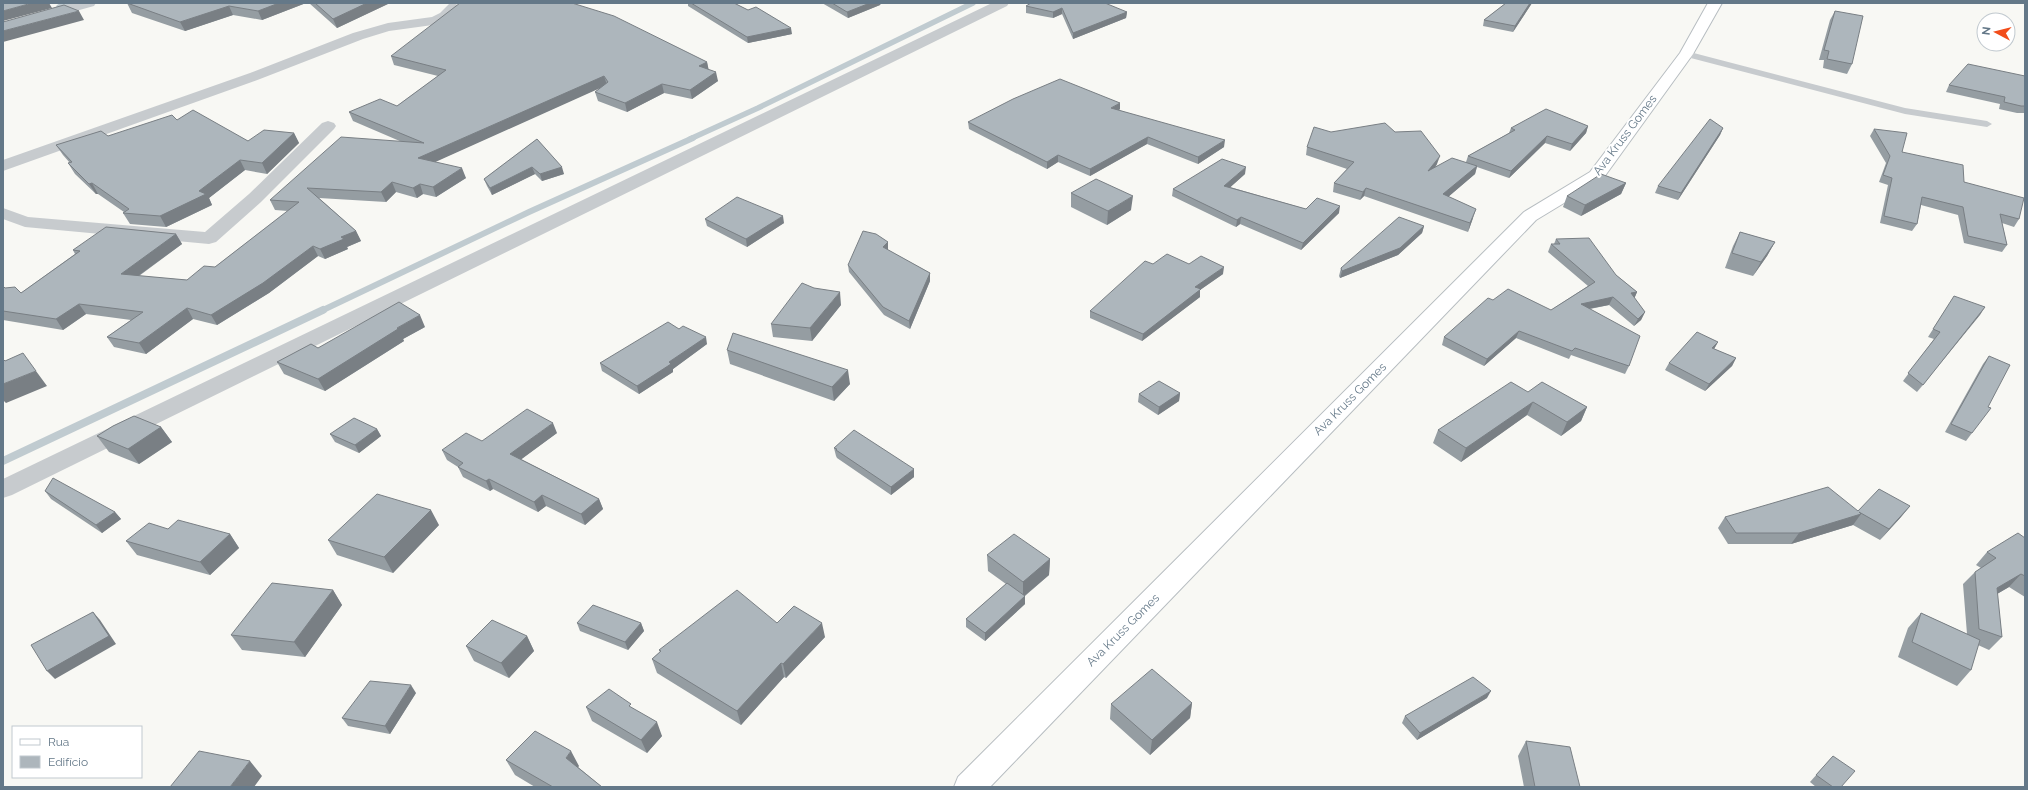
<svg xmlns="http://www.w3.org/2000/svg" width="2028" height="790" font-family="Raleway,sans-serif">
	<rect width="100%" height="100%" fill="#f8f8f4"/>
	<g fill="none" stroke-linecap="round" stroke-linejoin="round">
		<path stroke="#c0cbd0" stroke-width="5.5" d="M59,7L72,3
			M690,139L758,108L973,3"/>
		<path stroke="#c0cbd0" stroke-width="6" d="M321,311L529,212L693,138"/>
		<path stroke="#c0cbd0" stroke-width="8" d="M3,461L323,310"/>
		<g stroke="#b7bdc1" stroke-width="2">
			<path id="secondary" d="M1708,3H1722L1693,54L1602,180L1536,220L990,787H954L958,777L1524,212L1590,172L1680,53Z"/>
		</g>
		<path fill="#c7cbce" fill-rule="evenodd" d="M1686,51L1905,108L1987,121L1992,124L1987,127L1905,114L1683,56L1681,54Z"/>
		<path fill="#c7cbce" fill-rule="evenodd" d="M74,3H96L94,6L3,31V23Z
			M454,3L461,7L450,19L440,24L389,31L363,39L260,79L3,171V160L250,73L353,33L388,23L432,17L440,13L449,4Z
			M992,3H1009L1007,6L12,495L3,498V479Z
			M328,121L334,123L336,126L334,129L261,202L216,242L209,244L25,227L3,219V208L28,217L205,232L249,194L322,123Z"/>
		<use href="#secondary" fill="#fff" fill-rule="evenodd"/>
	</g>
	<path fill="#959da2" d="M127,3H306L262,20L233,15L185,31L132,13Z
		M309,3H390L337,28Z
		M688,3H734L748,10L792,34L748,43L688,6Z
		M822,3H881L880,5L848,18Z
		M1506,3H1532L1513,32L1483,26L1484,20Z
		M1026,6L1127,12L1126,18L1073,39L1062,14L1053,18L1026,13Z
		M1835,11L1852,64L1847,74L1823,68L1824,60H1819L1830,20Z
		M391,56L707,62L708,69L718,81L692,99L664,93L627,112L598,101L595,92L601,87L434,162L466,178L436,197L423,194L417,198L396,192L386,202L319,198L356,231L361,241L347,247L348,249L325,259L318,256L269,293L217,325L193,319L146,354L114,347L107,337L131,320L86,314L63,330L3,320V286L5,288L21,293L75,254L73,250L176,234L182,244L139,276L187,280L215,267L288,211L275,210L270,200L402,142L353,121L349,112L397,106L438,76L394,65Z
		M2025,76V113H2017L1999,109L2000,104L1946,92L1949,85Z
		M1120,109L1119,110L1224,147L1198,164L1147,144L1090,176L1058,162L1047,169L969,129L968,122Z
		M177,120L248,141L294,133L299,143L267,174L245,170L209,198L212,205L166,227L130,224L123,213L124,212L98,194H96L75,174L68,163H70L63,155L56,145L108,136Z
		M1588,126L1586,133L1570,151L1545,143L1509,178L1477,167L1475,174L1448,197L1473,218L1468,232L1364,196L1360,200L1333,192L1334,183L1347,169L1306,155L1307,147L1331,132H1395L1437,164L1436,166L1466,162L1468,156L1509,133L1511,128Z
		M1723,128L1720,135L1678,200L1655,193L1658,186Z
		M1874,129L1902,152L1964,182L2019,219L2014,227L2002,223L2007,245L2002,252L1964,243L1958,215L1921,205L1917,224L1912,231L1880,223L1888,185L1879,182L1886,163L1870,136Z
		M537,139L564,174L542,181L535,174L492,195L487,186L484,179Z
		M1245,174L1230,187L1306,209L1339,213L1301,250L1240,224L1236,227L1172,196L1173,189Z
		M1626,183L1621,194L1581,216L1563,207L1567,196Z
		M1071,193L1131,210L1107,225L1071,207Z
		M705,219L784,223L747,247L707,226Z
		M1424,226L1422,233L1398,255L1340,278L1339,276L1341,268Z
		M1740,232L1775,242L1767,256L1753,276L1725,268L1733,246Z
		M1556,239L1616,275L1637,292L1634,299L1645,312L1641,320L1634,326L1609,305L1590,309L1629,366L1625,374L1571,355L1569,359L1516,338L1484,366L1442,345L1444,337L1493,300L1551,310L1588,286L1548,252L1551,244H1554Z
		M888,242V250L930,273V281L910,329L884,315L849,272L848,265Z
		M1153,264H1189L1223,274L1200,290V297L1142,341L1090,318V311Z
		M1949,304L1985,307L1917,392L1903,381L1934,339L1928,337Z
		M841,305L812,341L773,337L771,324Z
		M425,327L403,339L404,341L325,391L284,374L277,362L318,348Z
		M679,329L707,344L673,369V372L639,394L602,371L600,363Z
		M1718,342L1714,349L1736,358L1732,366L1705,391L1665,370L1669,363Z
		M727,350L850,384L834,401L730,364Z
		M1989,356L1972,433L1966,441L1945,432L1983,364Z
		M1528,392L1587,407L1581,421L1561,436L1527,415L1461,462L1433,443L1438,430Z
		M1180,393L1179,401L1158,415L1138,402L1139,394Z
		M161,427L172,442L139,464L109,452L97,436Z
		M377,429L381,436L359,453L335,442L330,434Z
		M557,433L521,459L599,499L603,509L585,525L546,506L538,512L493,489L490,491L463,477L458,467L447,460L442,450L482,441Z
		M834,448L914,477L891,495L837,458L836,456Z
		M45,491L115,512L121,519L102,533L51,499Z
		M1910,506L1901,517L1880,540L1853,525L1791,544H1728L1718,528L1725,517L1858,511Z
		M439,525L393,573L337,555L328,540Z
		M168,529L230,534L239,548L210,575L137,555L126,541Z
		M2025,538V597L2009,587L1997,594L2002,637L1989,650L1978,645L1971,670L1957,686L1898,657L1908,628L1921,613L1967,634L1963,584L1975,572L1981,568L1976,565L1987,552Z
		M987,555L1050,559L1049,575L1025,596V604L985,641L966,627V619L1006,584L988,571Z
		M333,590L342,605L305,657L242,650L231,635Z
		M577,623H641L644,631L628,650L580,631Z
		M777,623L825,637L786,678L784,677L741,725L657,673L652,659L660,652L659,650Z
		M527,636L534,651L509,678L474,661L466,646Z
		M416,693L390,734L348,726L342,718Z
		M1487,698L1417,740L1402,723L1405,716Z
		M1192,703L1190,718L1150,755L1110,719L1111,704Z
		M586,707L633,708L662,736L647,753L592,721Z
		M1526,741L1580,787H1524L1518,756Z
		M1833,756L1841,787H1816L1810,782Z
		M506,760L579,766L578,767L602,787H535L515,775Z"/>
	<path fill="#797f84" d="M32,3H49L52,8L3,21V11Z
		M279,3H306L262,20L258,11Z
		M367,3H390L337,28L333,19Z
		M870,3H881L880,5L848,18L847,12Z
		M1530,3H1532L1513,32L1515,26Z
		M229,6L233,15L185,31L180,22Z
		M1062,8V14L1053,18V12Z
		M79,11L84,20L3,42V31Z
		M1127,12L1126,18L1073,39V33Z
		M791,28L792,34L748,43L747,37Z
		M707,62L709,71L699,66Z
		M716,72L718,81L692,99L690,90Z
		M604,76L607,85L422,168L418,158Z
		M662,84L664,93L627,112L625,103Z
		M1120,103V109L1111,115V108Z
		M1588,126L1586,133L1570,151L1572,144Z
		M1723,128L1720,135L1678,200L1681,193Z
		M294,133L299,143L267,174L262,163Z
		M1547,136L1545,143L1509,178L1511,171Z
		M1148,137L1147,144L1090,176V169Z
		M1225,140L1224,147L1198,164V157Z
		M1058,155V162L1047,169V162Z
		M1440,156L1437,164L1425,179L1428,171Z
		M240,160L245,170L209,198L212,205L166,227L160,216L199,191Z
		M1477,166L1475,174L1441,203L1443,194Z
		M532,167L535,174L492,195L490,188Z
		M562,167L564,174L542,181L540,174Z
		M1246,167L1245,174L1224,193V186Z
		M462,168L466,178L436,197L433,187Z
		M392,182L396,192L386,202L381,192Z
		M92,183L98,194H96L89,184Z
		M1626,183L1621,194L1581,216L1585,205Z
		M420,184L423,194L417,198L413,188Z
		M1366,188L1364,196L1360,200L1363,192Z
		M1133,196L1131,210L1107,225L1108,211Z
		M1340,206L1339,213L1301,250L1303,243Z
		M1476,209L1473,218L1468,232L1470,223Z
		M783,216L784,223L747,247L746,239Z
		M1241,217L1240,224L1236,227L1237,220Z
		M1424,226L1422,233L1398,255L1340,278L1342,271Z
		M356,231L361,241L347,247L348,249L325,259L320,249L341,237Z
		M176,234L182,244L127,284L121,274Z
		M888,242V249L884,254L883,247Z
		M1775,242L1767,256L1753,276L1761,262Z
		M313,246L318,256L269,293L217,325L211,315Z
		M1224,267L1223,274L1200,290V297L1142,341L1143,334L1195,287Z
		M930,273V281L910,329L909,321Z
		M840,292L841,305L812,341L810,328Z
		M1637,292L1634,299L1631,293Z
		M1613,297L1609,305L1577,311L1581,304Z
		M79,304L86,314L63,330L56,319Z
		M1985,307L1980,315L1917,392L1923,385Z
		M187,308L193,319L146,354L139,343Z
		M1645,312L1641,320L1634,326L1638,319Z
		M420,315L425,327L403,339L404,341L325,391L318,379L397,328Z
		M1519,331L1516,338L1484,366L1487,359Z
		M706,337L707,344L673,369V372L639,394L637,386L669,362Z
		M1718,342L1714,349L1712,348Z
		M1736,358L1732,366L1705,391L1709,384Z
		M848,370L850,384L834,401L832,387Z
		M36,371L47,386L6,403L3,400V384Z
		M1180,393L1179,401L1158,415L1159,407Z
		M1533,402L1527,415L1461,462L1466,448Z
		M1587,407L1581,421L1561,436L1567,422Z
		M553,423L557,433L515,464L510,454Z
		M161,427L172,442L139,464L128,449Z
		M377,429L381,436L359,453L355,445Z
		M914,469V477L891,495V487Z
		M489,479L493,489L490,491L486,481Z
		M542,495L546,506L538,512L534,502Z
		M599,499L603,509L585,525L581,514Z
		M1910,506L1901,517L1880,540L1889,529Z
		M431,510L439,525L393,573L384,557Z
		M115,512L121,519L102,533L96,525Z
		M1861,514L1853,525L1791,544L1799,533Z
		M230,534L239,548L210,575L200,562Z
		M1050,559L1049,575L1023,597V582Z
		M2021,574L2009,587L1985,601L1997,588Z
		M333,590L342,605L305,657L294,642Z
		M1025,596V604L985,641V633Z
		M93,612L100,620L116,644L55,679L47,671Z
		M641,623L644,631L628,650L625,642Z
		M822,623L825,637L786,678L783,664Z
		M527,636L534,651L509,678L501,663Z
		M781,663L784,677L741,725L737,711Z
		M411,685L416,693L390,734L385,726Z
		M1491,691L1487,698L1417,740L1420,733Z
		M1192,703L1190,718L1150,755L1152,740Z
		M657,722L662,736L647,753L641,740Z
		M571,751L579,766L573,772L566,758Z
		M250,761L262,776L254,787H230Z"/>
	<path fill="#adb6bc" stroke="#797f84" d="M3,3H32L3,11Z
		M127,3H279L258,11L229,6L180,22Z
		M315,3H367L333,19Z
		M460,3H572L614,16L707,62L699,66L716,72L690,90L662,84L625,103L595,92L608,82L604,76L418,158L462,168L433,187L420,184L413,188L392,182L381,192L307,188L356,231L341,237L344,239L320,249L313,246L263,283L211,315L187,308L139,343L107,337L143,312L79,304L56,319L3,311V286L5,288L15,287L21,293L80,251L73,250L106,227L176,234L121,274L187,280L204,266L215,267L299,202L270,200L341,137L424,143L349,112L380,99L397,106L446,70L391,56Z
		M691,3H734L748,10L756,7L791,28L747,37Z
		M832,3H870L847,12Z
		M1031,3H1105L1127,12L1073,33L1062,8L1053,12L1026,6Z
		M1506,3H1530L1515,26L1484,20Z
		M64,5L79,11L3,31V22Z
		M1835,11L1863,16L1852,64L1827,59L1829,51L1824,50Z
		M1968,64L2025,76V106H2021L2004,102L2005,97L1949,85Z
		M1060,79L1120,103L1111,108L1225,140L1198,157L1148,137L1090,169L1058,155L1047,162L968,122L1013,99Z
		M1546,109L1588,126L1572,144L1547,136L1511,171L1468,156L1515,130L1511,128Z
		M193,110L248,141L264,130L294,133L262,163L240,160L199,191L206,194L160,216L123,213L129,209L92,183L89,184L68,163L72,162L56,145L101,131L108,136L172,115L177,120Z
		M1710,119L1723,128L1681,193L1658,186Z
		M1385,123L1395,132L1421,131L1440,156L1428,171L1452,158L1477,166L1443,194L1476,209L1470,223L1366,188L1363,192L1334,183L1354,162L1307,147L1314,127L1331,132Z
		M1874,129L1907,133L1902,152L1963,165L1964,182L2024,198L2019,219L2000,214L2007,245L1968,236L1963,207L1922,197L1917,224L1884,216L1892,178L1883,175L1890,156Z
		M537,139L562,167L540,174L532,167L490,188L484,179Z
		M1222,159L1246,167L1224,186L1306,209L1317,198L1340,206L1303,243L1241,217L1237,220L1173,189Z
		M1601,174L1626,183L1585,205L1567,196Z
		M1096,179L1133,196L1108,211L1071,193Z
		M737,197L783,216L746,239L705,219Z
		M1399,217L1424,226L1400,248L1342,271L1341,268Z
		M863,231L876,234L888,242L883,247L930,273L909,321L883,307L848,265Z
		M1740,232L1775,242L1761,262L1732,253Z
		M1589,238L1616,275L1637,292L1631,293L1645,312L1638,319L1613,297L1581,304L1640,336L1629,366L1575,348L1572,351L1519,331L1487,359L1444,337L1488,298L1493,300L1508,289L1551,310L1595,282L1551,244H1560L1556,239Z
		M1167,254L1189,264L1201,256L1224,267L1195,287L1201,289L1143,334L1090,311L1145,261L1153,264Z
		M802,283L814,288L840,292L810,328L771,324Z
		M1954,296L1985,307L1923,385L1908,373L1940,332L1933,329Z
		M399,302L420,315L397,328L398,329L318,379L277,362L311,344L318,348Z
		M668,322L679,329L683,326L706,337L669,362L671,364L637,386L600,363Z
		M1697,332L1718,342L1712,348L1736,358L1709,384L1669,363Z
		M733,333L848,370L832,387L727,350Z
		M23,353L36,371L3,384V359L5,361Z
		M1989,356L2010,365L1988,407L1991,408L1972,433L1951,424Z
		M1159,381L1180,393L1159,407L1139,394Z
		M1511,382L1528,392L1542,382L1587,407L1567,422L1533,402L1466,448L1438,430Z
		M527,409L553,423L510,454L599,499L581,514L542,495L534,502L489,479L486,481L458,467L463,463L442,450L466,433L482,441Z
		M134,416L161,427L128,449L97,436L113,426Z
		M354,418L377,429L355,445L330,434Z
		M854,430L914,469L891,487L836,450L837,449L834,448Z
		M53,478L115,512L96,525L45,491Z
		M1828,487L1858,511L1879,489L1910,506L1889,529L1859,512L1861,514L1799,533H1736L1725,517Z
		M377,494L431,510L384,557L328,540Z
		M178,520L230,534L200,562L126,541L149,523L168,529Z
		M2018,533L2025,538V576L2021,574L1997,588L2002,637L1979,629L1975,572L1996,558L1987,552Z
		M1014,534L1050,559L1023,582L987,555Z
		M272,583L333,590L294,642L231,635Z
		M1007,583L1025,596L985,633L966,619Z
		M737,590L777,623L794,606L822,623L783,664L781,663L737,711L652,659L661,651L659,650Z
		M593,605L641,623L625,642L577,623Z
		M93,612L109,636L47,671L31,645Z
		M1921,613L1980,640L1971,670L1912,642Z
		M492,620L527,636L501,663L466,646Z
		M1152,669L1192,703L1152,740L1111,704Z
		M1473,677L1491,691L1420,733L1405,716Z
		M370,681L411,685L385,726L342,718Z
		M609,689L631,704L629,706L657,722L641,740L586,707Z
		M535,731L571,751L566,758L602,787H553L506,760Z
		M1526,741L1570,747L1580,787H1535Z
		M199,751L250,761L230,787H170Z
		M1833,756L1855,771L1841,787H1833L1816,775Z"/>
	<g text-anchor="middle" dominant-baseline="central" stroke-width="4" stroke-linejoin="round" paint-order="stroke">
		<g font-size="12" fill="#647888" stroke="#fff">
			<text transform="translate(1625 135) rotate(-53)">Ava Kruss Gomes</text>
			<text transform="translate(1350 399) rotate(-45)">Ava Kruss Gomes</text>
			<text transform="translate(1123 630) rotate(-45)">Ava Kruss Gomes</text>
		</g>
	</g>
	<rect width="2028" height="790" fill="none" stroke="#647888" stroke-width="8"/>
	<rect x="12" y="726" width="130" height="52" fill="#ffffff" stroke="#c1c9cf"/>
	<rect x="20" y="739" width="20" height="6" fill="#ffffff" stroke="#c1c9cf"/>
	<text x="48" y="746" font-size="12" fill="#647888">Rua</text>
	<rect x="20" y="756" width="20" height="12" fill="#adb6bc" stroke="#c1c9cf"/>
	<text x="48" y="766" font-size="12" fill="#647888">Edifício</text>
	<g transform="translate(1996 32) rotate(277)"><circle r="19" fill="#ffffff" stroke="#c1c9cf"/>
	<path d="M0-3L7 15L0 10L-7 15Z" fill="#f24d1a"/>
	<text y="-6" font-size="11" font-weight="bold" text-anchor="middle" fill="#647888">N</text>
	</g>
</svg>
